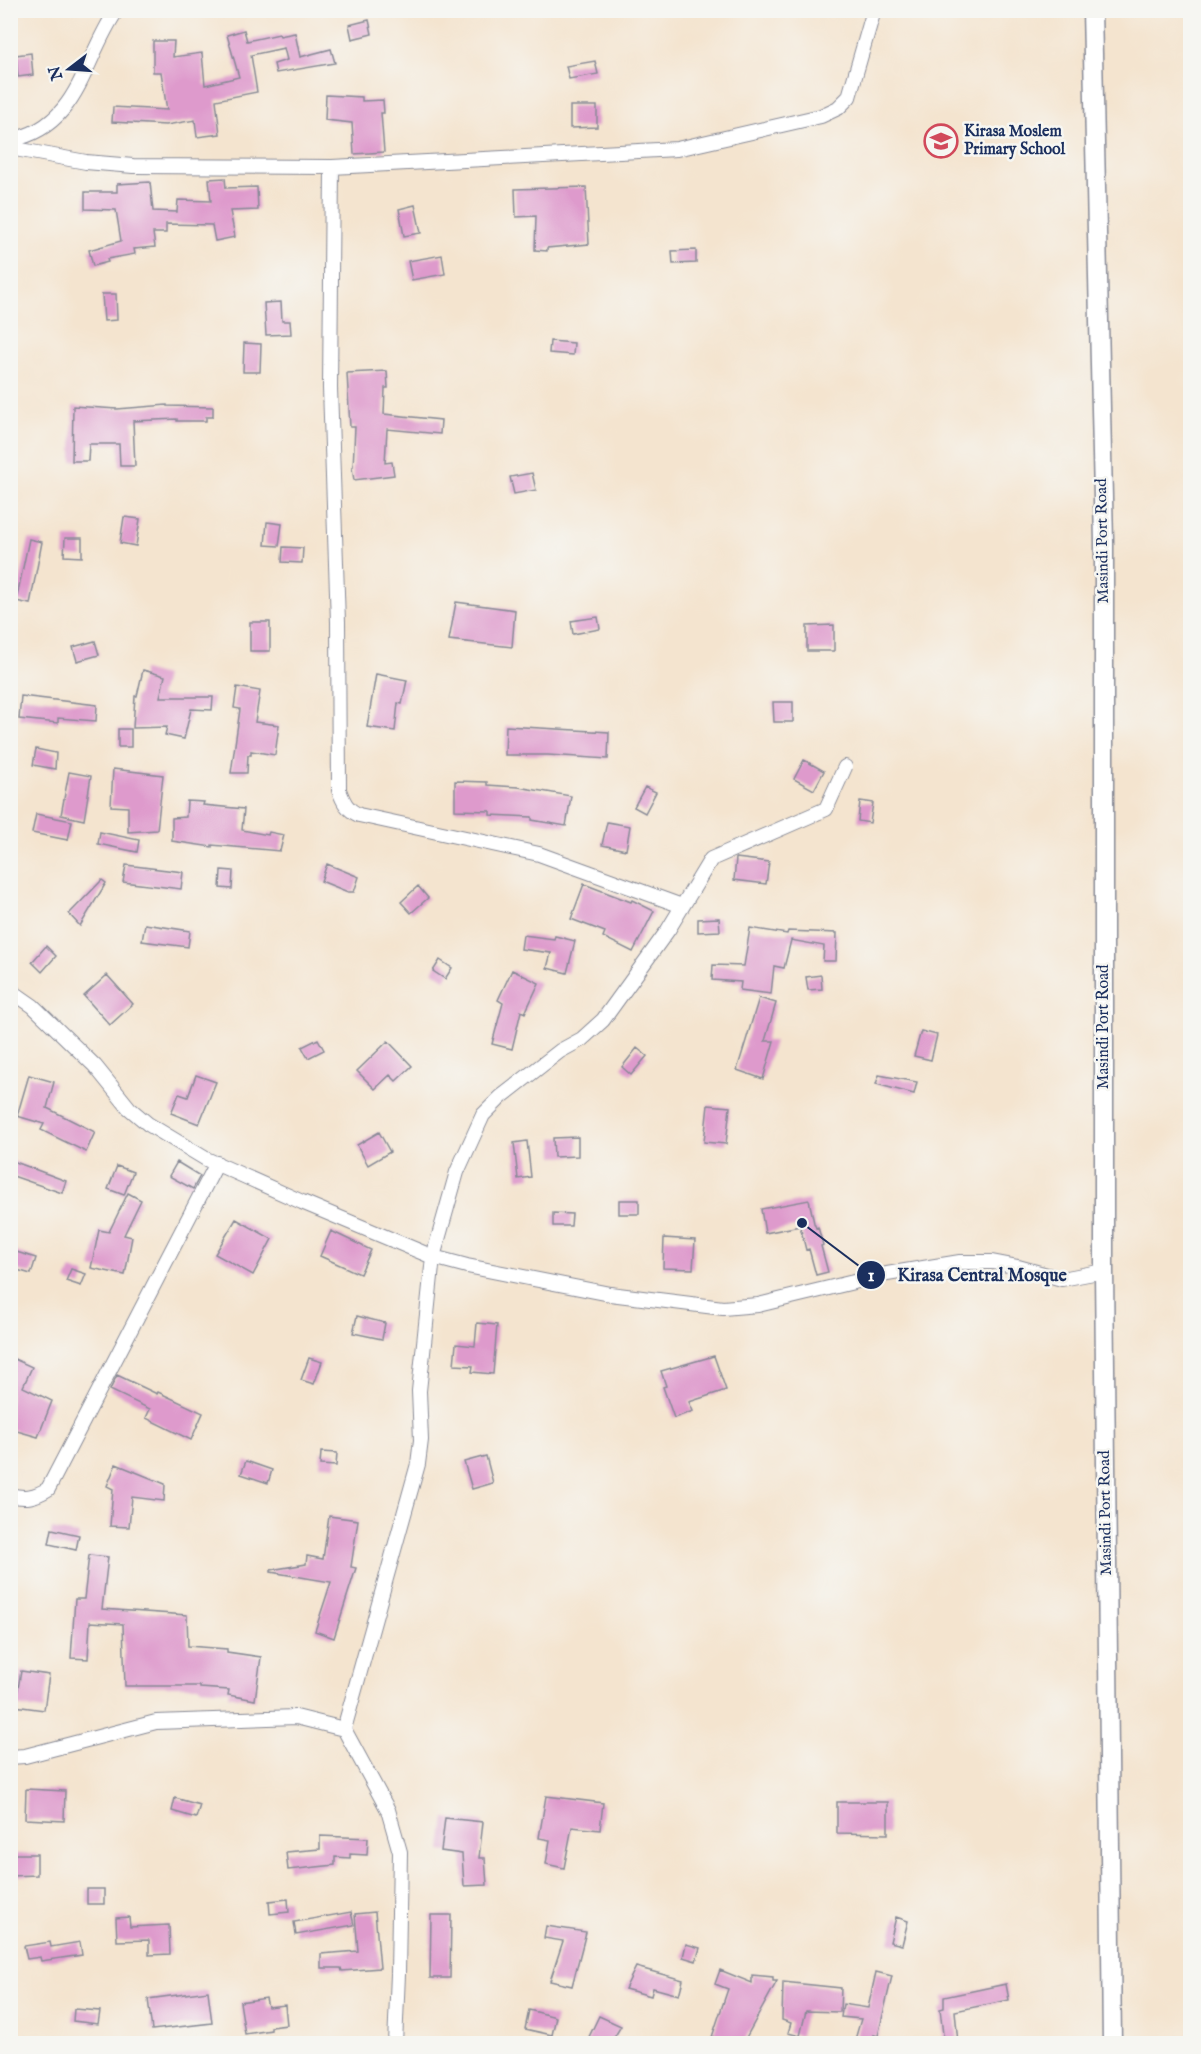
<svg xmlns="http://www.w3.org/2000/svg" width="1201" height="2054" font-family="'IM FELL English',serif">
	<rect width="100%" height="100%" fill="#f6f6f2"/>
	<filter id="ink" filterUnits="userSpaceOnUse"><feTurbulence type="fractalNoise" baseFrequency=".0167" numOctaves="2"/><feDisplacementMap in="SourceGraphic" scale="12" xChannelSelector="R" yChannelSelector="G"/><feConvolveMatrix kernelMatrix="1 2 1 2 8 2 1 2 1" color-interpolation-filters="sRGB"/></filter>
	<filter id="wash" filterUnits="userSpaceOnUse"><feTurbulence type="fractalNoise" baseFrequency=".008" numOctaves="4" result="noise"/><feDisplacementMap in="SourceGraphic" scale="24" xChannelSelector="R" yChannelSelector="G"/><feGaussianBlur stdDeviation="1.35" result="paint"/><feColorMatrix in="noise" values="0 0 0 0 0 0 0 0 0 0 0 0 0 0 0 0 0 1.4 0 .05"/><feComposite in="paint" operator="in"/></filter>
	<g filter="url(#wash)">
		<rect width="100%" height="100%" fill="#f4e4cf"/>
		<g id="blocks">
			<path fill="#de9acc" d="M369,20L372,34L352,39L349,25Z
				M244,30L247,41L279,34L280,36L295,33L300,57L331,49L335,63L276,73L274,64L287,60L284,48L251,55L257,92L216,100L220,134L197,137L195,120L166,125L112,122L113,107L167,110L161,72H153V41H174L173,57L202,53L205,85L239,77L227,35Z
				M31,53L33,75L18,77L16,55Z
				M595,61L598,74L569,79L566,66Z
				M326,95L362,97V101L383,100L384,113H381L384,152L354,154L352,123L325,120Z
				M570,106H597V127L570,128Z
				M225,178L226,188L257,187L258,210L230,211L235,237L215,241L212,225L166,224V233H153L155,247L134,249L135,254L107,259L108,262L93,266L89,250L121,241L116,210L85,209V192H117V184L150,182L153,211L177,212L178,200L211,201L209,179Z
				M586,187L589,244L547,248V251L535,250L536,216L516,217L515,189Z
				M415,205L421,233L404,236L399,209Z
				M696,250V263L673,264L672,251Z
				M442,255L445,274L412,280L408,261Z
				M102,294H116L117,320L104,321Z
				M281,302L282,321H290L291,334L266,335L264,303Z
				M550,341L574,343L573,355L549,353Z
				M244,343L261,344L260,372H243Z
				M387,371L388,388H385L384,414L441,420L440,434L387,429L385,463L392,462L394,475L354,480L352,468L353,467L355,427H350L347,373Z
				M167,405V406L213,407V417H206V421H177V419L133,421L135,466H120L119,444H89L88,461H72L73,406L117,409Z
				M532,473L536,490L514,494L510,477Z
				M124,517L140,519L136,546L120,543Z
				M267,522L282,524L279,546L265,545Z
				M65,538H82V557L64,556Z
				M29,539L42,542L30,604L16,601Z
				M283,547L303,548L302,563L282,562Z
				M456,602L515,610L512,647L449,640Z
				M598,617L600,629L573,634L571,621Z
				M250,622H270V651H250Z
				M834,625V651H807V626Z
				M95,641L99,655L77,661L73,647Z
				M143,670L165,676L160,697H213L212,710L191,709L184,739L165,735L167,727L133,728L135,696H137Z
				M376,674L407,680L402,704L398,703L395,731L367,727Z
				M237,687L260,691L255,722L279,725L275,755L251,751V755H248L247,773H231L240,709L234,708Z
				M21,696L97,705L96,721L58,718V723L19,719Z
				M773,702H793V722H774Z
				M506,726L609,732L608,759L548,755H505Z
				M118,729H131V747H118Z
				M36,749L56,753L55,769L33,765Z
				M804,760L824,771L814,790L794,779Z
				M113,769L163,775L157,830L128,832V807L111,806Z
				M69,772L91,776L84,820L61,815Z
				M455,781L487,782V785L518,787L571,796L566,826L532,820V817L490,815V811L455,810Z
				M645,787L656,792L645,813L634,807Z
				M187,801L204,802L203,805L244,809L242,830L268,835L269,832L284,835L280,851L212,845V847L172,841V818L186,817Z
				M860,801L873,803L870,823L858,821Z
				M36,814L72,821L68,840L32,833Z
				M607,822L630,826L626,850L602,845Z
				M100,832L139,840L137,852L98,844Z
				M736,858L769,862L766,884L734,880Z
				M327,864L359,877L354,892H348L321,881Z
				M126,865L183,872L181,889L123,882Z
				M221,870L233,871L232,889L220,888Z
				M102,880L106,883L80,926L69,914Z
				M584,884L631,902L632,900L654,911L633,952L603,937L605,932L571,919Z
				M418,886L428,898L411,913L401,902Z
				M719,918L720,931L698,932V919Z
				M145,924L190,931L188,947L142,941Z
				M750,928L787,934L788,931L837,933L836,961H823L824,946L791,940L784,968L774,966L771,994L740,990L741,982L712,980L713,965L744,966Z
				M523,935L554,939L555,936L575,941L567,973L547,968L551,953L521,949Z
				M46,946L56,956L42,972L32,962Z
				M440,960L452,968L445,979L433,971Z
				M512,970L539,983L525,1013L521,1011L512,1049L492,1044L503,1003L498,1000Z
				M107,975L133,1004L110,1025L84,996Z
				M821,975L822,989L808,990L806,977Z
				M759,998L776,1003L765,1041H774L763,1079L737,1070Z
				M921,1031L937,1035L931,1060L914,1056Z
				M318,1039L324,1050L308,1058L302,1047Z
				M388,1041L412,1066L396,1081L390,1075L375,1089L357,1071Z
				M637,1048L647,1056L631,1075L622,1067Z
				M29,1075L54,1082L47,1108L95,1132L86,1152L41,1130L44,1124L17,1116Z
				M196,1075L216,1082L199,1124L171,1113L179,1094L188,1097Z
				M879,1075L917,1082L914,1094L876,1084Z
				M708,1105L730,1107L726,1144L704,1142Z
				M379,1132L390,1152L368,1165L357,1145Z
				M578,1137V1156L554,1157L553,1138Z
				M527,1141L531,1177L518,1179L514,1143Z
				M10,1160L66,1181L62,1193L10,1175Z
				M177,1162L200,1176L193,1189L169,1176Z
				M117,1166L133,1172L124,1195L108,1189Z
				M128,1193L141,1200L124,1235L132,1237L125,1275L91,1268L99,1230L109,1232Z
				M619,1200H639V1214H619Z
				M809,1200L814,1223L816,1228L818,1227L823,1245L821,1246L828,1272L816,1275L809,1249L806,1250L800,1226L765,1233L761,1209Z
				M553,1213L572,1214L571,1226H553Z
				M236,1219L272,1239L253,1275L215,1254Z
				M331,1231L371,1250L360,1274L320,1256Z
				M664,1238L695,1240L693,1269L663,1268Z
				M10,1250L36,1258L31,1274L10,1268Z
				M71,1269L86,1274L81,1286L66,1281Z
				M357,1316L385,1323L382,1339L353,1333Z
				M477,1323L497,1325L493,1374L472,1372L473,1366L454,1365L456,1344L475,1346Z
				M714,1356L726,1390L689,1402L693,1411L674,1418L663,1387L666,1386L661,1371Z
				M10,1357L32,1367L23,1387L52,1401L38,1437L10,1429Z
				M309,1358L322,1362L314,1384L301,1380Z
				M117,1375L157,1394L158,1392L203,1413L191,1440L146,1418L150,1409L110,1390Z
				M321,1452L337,1453L336,1466L320,1465Z
				M486,1456L493,1483L472,1489L464,1462Z
				M246,1461L272,1470L268,1483L241,1474Z
				M116,1464L165,1484L164,1501L132,1497L129,1527L110,1526L113,1489L107,1486Z
				M329,1516L358,1520L351,1567L356,1568L334,1638L315,1631L331,1582L271,1572V1570L306,1564L307,1556L323,1559Z
				M52,1529L79,1535L76,1550L49,1544Z
				M89,1555L108,1557L102,1609L187,1615L188,1646L227,1649V1652L261,1657L255,1700L228,1695L229,1690L200,1688V1686H125L123,1624L90,1622L88,1659L71,1658L75,1599H84Z
				M21,1671L49,1675L44,1710L15,1706Z
				M26,1789L65,1791L64,1821L25,1819Z
				M546,1796L603,1803L600,1830L572,1827L564,1868L546,1864L550,1840L539,1838Z
				M175,1798L200,1805L196,1818L172,1811Z
				M837,1802H888V1834L837,1833Z
				M445,1818L483,1822L479,1858H485L487,1885L464,1886L462,1854L441,1851Z
				M320,1836L368,1838L367,1855L350,1854V1858L335,1857V1865L288,1870L286,1852L320,1849Z
				M10,1854H37V1875L10,1876Z
				M87,1889H104V1904H87Z
				M288,1899L289,1912L270,1914L269,1901Z
				M351,1912L354,1925L296,1935L294,1922Z
				M375,1912L380,1968L342,1971L341,1968H321V1954L358,1951L355,1914Z
				M431,1915H451L450,1978H430Z
				M129,1917L130,1927L169,1925L170,1954L149,1955V1940L117,1941L116,1918Z
				M896,1917L908,1921L902,1945L890,1942Z
				M546,1926L586,1932L572,1986L550,1981L563,1941L544,1938Z
				M50,1942L51,1947L80,1942L82,1955L41,1961L40,1957L27,1959L24,1946Z
				M686,1944L700,1948L696,1961L683,1957Z
				M636,1967L683,1980L679,1995L653,1988L651,1996L625,1989Z
				M720,1970L752,1983V1975L773,1977V1981H777L743,2043H710L728,1989L715,1984Z
				M876,1972L892,1976L878,2036L874,2035L872,2043H854L861,2019L841,2017L843,2004L868,2008Z
				M783,1982L841,1988L840,2012L806,2011L800,2036L788,2033L791,2023L782,2020Z
				M1006,1984L1009,2000L955,2011L958,2043H944L940,2009L944,2008V1997Z
				M208,1991L212,2023L152,2030L148,1999Z
				M266,1998L268,2007L285,2005L287,2025L271,2027V2030L245,2034L240,2002Z
				M74,2009L100,2011L98,2024L73,2021Z
				M529,2010L556,2017L552,2035L525,2029Z
				M599,2016L621,2026L611,2043H586Z"/>
		</g>
	</g>
	<g filter="url(#ink)">
		<use href="#blocks" fill-opacity="0" stroke="#888a96" stroke-width="1.5"/>
		<g fill="none" stroke-linecap="round" stroke-linejoin="round">
			<g stroke="#888a96" stroke-width="16">
				<path id="street" d="M10,140C80,127 83,58 117,10
					M10,148L86,162L133,166L332,167L677,149L821,116L838,108L849,97L874,10
					M332,167L330,388L338,622L339,790C343,801 347,810 359,815L539,854L682,906
					M10,990L33,1006L95,1066L129,1108L148,1124L206,1159L302,1202L433,1257L467,1266L610,1294L723,1308L758,1305L887,1274L960,1262H992L1018,1267L1062,1279L1104,1271
					M10,1495C26,1499 35,1497 48,1489L217,1163
					M344,1729L418,1464L421,1440L419,1391L433,1257L457,1172L483,1115L501,1097L560,1051L582,1039L603,1020L668,930L711,859L826,809L845,767
					M10,1757L25,1756L156,1722L296,1717L344,1729L388,1810L400,1852L398,1974L395,2044"/>
			</g>
			<g stroke="#888a96" stroke-width="21">
				<path id="secondary" d="M1092,10L1104,542V1271L1112,2044"/>
			</g>
			<use href="#street" stroke="#fff" stroke-width="14"/>
			<use href="#secondary" stroke="#fff" stroke-width="18"/>
		</g>
	</g>
	<defs>
		<g id="school-ring" transform="scale(1.725)"><circle r="9.5" fill="#f6f6f2" stroke="#d1495b" stroke-width="1.5"/><path d="M0-5L7-2L0 1L-7-2ZM-4 1L0 2.5L4 1V4Q0 6-4 4Z" fill="#d1495b"/></g>
	</defs>
	<g fill-rule="evenodd">
		<use href="#school-ring" x="941" y="141"/>
	</g>
	<g text-anchor="middle" dominant-baseline="central" stroke-width="5" stroke-linejoin="round" paint-order="stroke">
		<g font-size="16" font-weight="bold" fill="#1b2f5e" stroke="#f6f6f2" text-anchor="start">
			<text x="964" y="132">Kirasa Moslem<tspan x="964" dy="18">Primary School</tspan></text>
		</g>
		<g font-size="16" fill="#1b2f5e" stroke="#f6f6f2">
			<text transform="translate(1103 541) rotate(-91)">Masindi Port Road</text>
			<text transform="translate(1104 1027) rotate(-90)">Masindi Port Road</text>
			<text transform="translate(1106 1513) rotate(-91)">Masindi Port Road</text>
		</g>
	</g>
	<path fill="none" stroke="#1b2f5e" stroke-width="2" d="M802 1223L871 1275"/>
	<g fill="#1b2f5e" stroke="#f6f6f2" stroke-width="2">
		<circle cx="802" cy="1223" r="6"/>
		<circle cx="871" cy="1275" r="15"/>
	</g>
	<g font-size="18" text-anchor="middle" font-weight="bold" fill="#fff">
		<text x="871" y="1281">1</text>
	</g>
	<g font-size="18" text-anchor="middle" font-weight="bold" fill="#1b2f5e" stroke="#f6f6f2" stroke-width="5" stroke-linejoin="round" paint-order="stroke">
		<text x="982" y="1281">Kirasa Central Mosque</text>
	</g>
	<rect width="1201" height="2054" fill="none" stroke="#f6f6f2" stroke-width="36"/>
	<g transform="translate(69 69) rotate(253)" stroke="#f6f6f2" stroke-width="4.5" paint-order="stroke">
	<path d="M0-4.5L10 22L0 15L-10 22Z" fill="#1b2f5e"/>
	<text y="-9" font-size="16" font-weight="bold" text-anchor="middle" fill="#1b2f5e">N</text>
	</g>
</svg>
